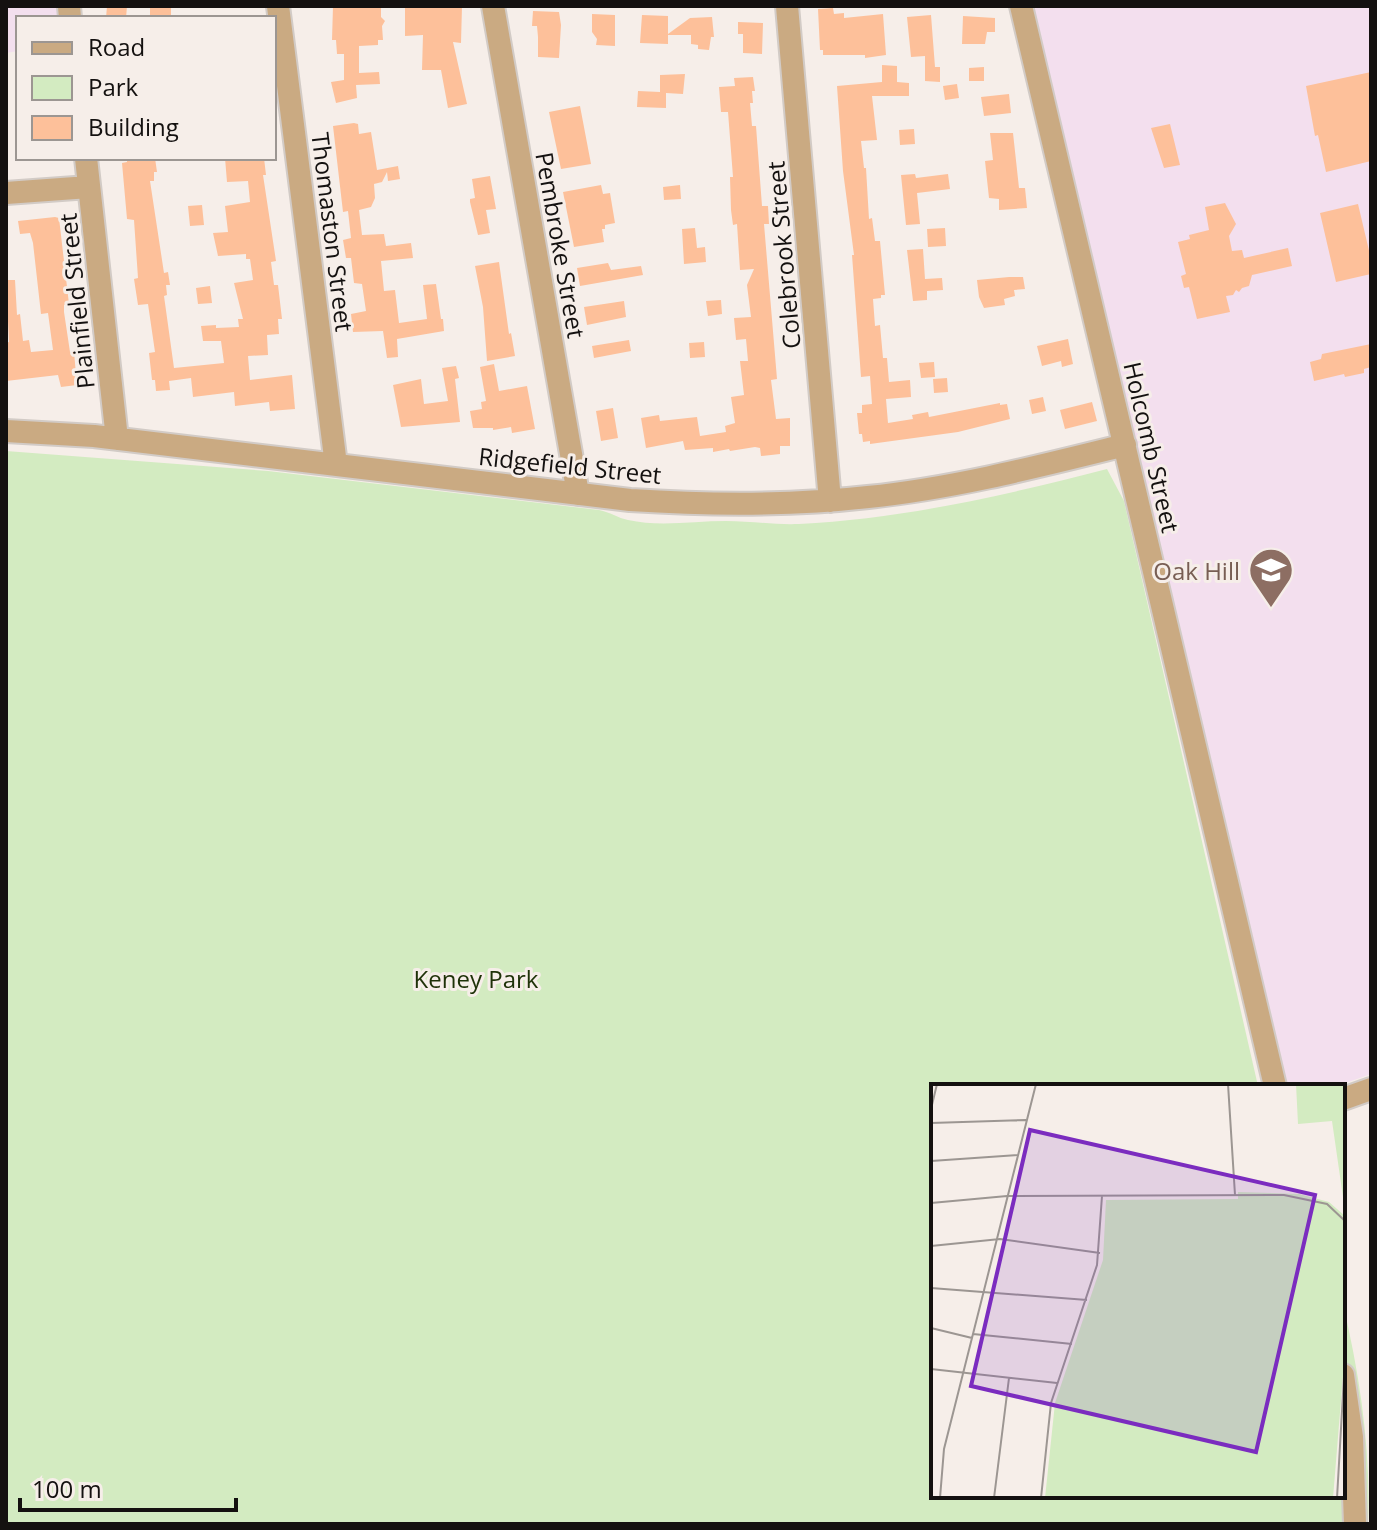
<svg xmlns="http://www.w3.org/2000/svg" width="1377" height="1530" font-family="'Open Sans',sans-serif">
	<rect width="100%" height="100%" fill="#f6eee9"/>
	<path fill="#f3dfee" d="M6,6H58L60,18H18V51L6,53Z
		M1030,6H1371V1074L1337,1086H1288L1271,1034Z"/>
	<path fill="#d3ebc1" d="M6,451L268,471L599,510C610,512 618,518 628,520C659,527 694,521 726,521C750,521 775,525 799,524C902,519 1007,495 1107,469L1124,501L1258,1086H933V1496H1343V1304C1360,1377 1371,1449 1368,1524H6Z"/>
	<path fill="#fdc09a" d="M107,6H127L126,18H106Z
		M150,6H171V18L150,17Z
		M333,6H381V17L385,21L382,26L383,40H378V45L359,46V73L379,72L380,84L356,85L357,98L336,103L331,82L344,80V54H337L336,40H332Z
		M462,6L461,43L453,42L467,104L448,108L441,70H422L423,35L405,36V7Z
		M833,8L834,14L844,13V18L883,14L886,55L865,58V55H823V50H820L818,9Z
		M533,11L559,12L561,25L559,58L538,57V37L537,26H532Z
		M592,14L615,15V46L596,45L597,39L592,32Z
		M642,15L668,16V34L690,18L712,17L714,37H711L709,50L698,49V45L691,44V35H668V44L640,43Z
		M931,15L935,67H940V82L925,81V56L911,57L907,17Z
		M963,16L995,18V32H987L985,44H962Z
		M738,22L763,23L762,54L743,53V34H738Z
		M882,65L897,66V82L909,83V96H872L877,140L861,141L864,168H866L869,219L872,218L875,241H880L885,295H881V298L873,299L875,326L880,325L883,358H887L889,382L910,380L911,397L886,399L888,423L913,419L912,415L928,412L929,417L1000,403V405L1007,404L1010,419L958,432L870,444V441L863,442L862,434H859L857,413H862V405L872,404L870,376L861,377L852,255H854L843,171L837,86L882,82Z
		M984,67V81H969V68Z
		M1371,72V161L1326,172L1318,135L1315,136L1306,86Z
		M685,74L683,94L666,93V108L637,107L638,91L660,92V75Z
		M753,77L755,91H752L753,103H750L752,126H756L762,206H768L769,224H764L777,379L771,380L776,419L790,418V446H780V454L761,456L760,448L755,447L730,451L729,449L713,452V448L685,450L683,441L646,448L641,418L659,415L660,421L697,417L700,436L726,432L725,426L735,423L731,397L744,395L740,361H748L746,339L736,340L734,318L751,317L747,285L754,269L740,270L737,224L733,225L731,210L730,177H733L728,112H721L719,87L735,86L734,78Z
		M957,84L959,98L945,100L943,86Z
		M1009,94L1011,113L984,116L981,97Z
		M580,106L591,164L561,169L549,112Z
		M354,123L358,124L359,134L371,132L377,170L398,166L400,179L388,181L387,172L382,182L374,184L375,198L371,207L359,210L362,235L384,234L386,246L411,243L413,258L381,261L384,291L395,290L399,323L427,319L423,285L436,284L441,319H443L444,331L397,339L398,357L387,358L383,331L353,332L351,314L366,311L362,284L354,283L351,258H346L343,240L351,238L348,211L343,212L333,126Z
		M1170,124L1180,165L1164,168L1151,128Z
		M914,129L915,144L900,145L899,130Z
		M990,133H1013L1019,188H1025L1027,208L999,210V199L989,198L985,161L993,160Z
		M155,158L157,172H154V181H150L164,273L168,272L170,285H166L167,295L164,296L174,368L224,363L221,341H203L201,326L216,325V328L239,327L238,319H243L234,283L253,280L250,259H246V254L218,256L213,233L228,232L225,206L250,202L248,181L227,182L225,158H264L266,175H263L276,261L271,262L274,285H278L282,319H278L279,334L267,335L268,355L248,356L250,380L292,375L295,409L270,411L269,402L235,406L234,392L193,397L191,378L169,381L170,390L156,391L155,380H152L149,353L155,352L148,304L138,305L134,279L138,278L134,220L127,219L122,163L127,162V160Z
		M915,174L916,178L948,174L950,189L917,193L920,224L906,225L901,175Z
		M490,176L496,209L486,210L490,233L478,235L470,202V199L475,198L472,179Z
		M601,185L603,194L610,193L615,223L605,225V229H602L604,242L574,247L563,192Z
		M680,185L681,199L664,200L663,187Z
		M1225,203L1236,224L1229,236L1232,251L1242,250L1244,258L1288,248L1292,266L1252,275L1249,286L1242,288L1239,292L1236,290L1233,295L1226,296L1230,312L1197,319L1189,287L1184,288L1181,276L1186,274L1178,242L1190,239L1189,235L1209,230L1205,207Z
		M1358,204L1371,259V274L1336,282L1320,213Z
		M202,205L204,225L190,226L188,206Z
		M55,217L59,218L69,304L64,305V312L70,352H74L77,385L61,387L58,375L6,381V343L9,342L6,280H15L17,315L20,314L23,341L29,340L31,352L53,350L48,313L41,314L33,243L30,233L20,234L18,221Z
		M695,228L697,248L705,247L706,262L684,264L682,229Z
		M945,228L946,246L928,247L927,229Z
		M923,249L925,279L942,278L943,290L927,291V300L913,301L907,250Z
		M499,262L509,334L511,333L515,356L487,361L483,307L475,266Z
		M608,263L611,270L641,266L643,275L580,286L577,268Z
		M1009,277H1023L1025,289L1014,290L1015,296L1004,299L1005,305L984,308L979,297L977,280Z
		M210,286L212,303L198,304L196,288Z
		M721,300L722,314L708,316L706,301Z
		M624,301L626,317L587,325L584,307Z
		M1068,339L1073,364L1062,367L1061,361L1042,366L1037,346Z
		M629,340L631,351L594,358L592,346Z
		M704,342L705,357L690,358L689,343Z
		M1371,344V367L1364,369V373L1345,377L1344,374L1314,381L1310,362L1321,359L1322,354Z
		M934,362L935,377L921,378L919,363Z
		M494,364L499,391L527,386L535,429L512,433L511,427L493,430V428H473L470,411L482,409L481,402L486,401L480,367Z
		M456,366L459,378L455,379L460,422L401,427L393,385L421,379L424,404L448,401L442,368Z
		M947,378L948,392L934,393L933,379Z
		M1043,397L1046,411L1032,414L1029,400Z
		M1092,402L1097,421L1065,429L1060,410Z
		M613,408L618,438L601,441L596,411Z"/>
	<g fill="none" stroke-linecap="round" stroke-linejoin="round">
		<g stroke="#d2cbc6" stroke-width="26">
			<path id="minor" d="M69,6L70,18
				M278,6L336,465
				M493,6L578,494
				M787,6L830,501
				M1021,6L1275,1086
				M86,158L117,439
				M6,193L89,187
				M6,431L94,436L630,500C709,505 789,506 868,497C955,488 1040,466 1125,445
				M1343,1099L1371,1089
				M1343,1375L1352,1437L1355,1524"/>
		</g>
		<use href="#minor" stroke="#caaa82" stroke-width="22"/>
	</g>
	<defs>
		<g id="school-pin" transform="scale(2.3)"><path d="M0 17L-7.5 6A9.5 9.5 0 1 1 7.5 6Z" fill="#8d6e63" stroke="#f6eee9"/><path d="M0-5L7-2L0 1L-7-2ZM-4 1L0 2.5L4 1V4Q0 6-4 4Z" fill="#fff"/></g>
	</defs>
	<g fill-rule="evenodd">
		<use href="#school-pin" x="1271" y="570"/>
	</g>
	<g text-anchor="middle" dominant-baseline="central" stroke-width="6" stroke-linejoin="round" paint-order="stroke">
		<g font-size="24" fill="#141110" stroke="#f6eee9">
			<text transform="translate(333 232) rotate(83)">Thomaston Street</text>
			<text transform="translate(561 245) rotate(80)">Pembroke Street</text>
			<text transform="translate(783 255) rotate(-95)">Colebrook Street</text>
			<text transform="translate(76 301) rotate(-96)">Plainfield Street</text>
			<text transform="translate(1152 447) rotate(77)">Holcomb Street</text>
			<text transform="translate(570 465) rotate(6)">Ridgefield Street</text>
		</g>
		<g font-size="24" fill="#785e54" stroke="#f6eee9" text-anchor="end">
			<text x="1240" y="570">Oak Hill</text>
		</g>
		<g font-size="24" fill="#1e3208" stroke="#f6eee9">
			<text x="476" y="978">Keney Park</text>
		</g>
	</g>
	<g transform="translate(931 1084)">
		<rect width="414" height="414" fill="#f6eee9"/>
		<path d="M365,0H414V127L401,37L367,40ZM307,108L368,110L398,118L414,132V267L402,414H114L124,319L172,176L175,116L307,115Z" fill="#d3ebc1"/>
		<path fill="none" stroke="#9c9692" stroke-width="2" d="M297,0L304,111M0,25L6,0M0,39L95,36M0,77L87,71M0,119L76,112L353,111L396,120L414,137M0,162L69,155L169,169M0,204L156,216M0,244L41,254M42,250L141,260M0,285L126,299M9,414L13,365L105,0M63,414L78,294M110,414L120,319L166,181L171,112M406,414L414,275"/>
		<path fill="#7b2cbf" fill-opacity="0.15" stroke="#7b2cbf" stroke-width="4" d="M99,46L384,111L325,368L40,302Z"/>
		<rect width="414" height="414" fill="none" stroke="#141110" stroke-width="4"/>
	</g>
	<rect width="1377" height="1530" fill="none" stroke="#141110" stroke-width="16"/>
	<rect x="16" y="16" width="260" height="144" fill="#f6eee9" stroke="#9c9692" stroke-width="2"/>
	<rect x="32" y="42" width="40" height="12" fill="#caaa82" stroke="#9c9692" stroke-width="2"/>
	<text x="88" y="56" font-size="24" fill="#141110">Road</text>
	<rect x="32" y="76" width="40" height="24" fill="#d3ebc1" stroke="#9c9692" stroke-width="2"/>
	<text x="88" y="96" font-size="24" fill="#141110">Park</text>
	<rect x="32" y="116" width="40" height="24" fill="#fdc09a" stroke="#9c9692" stroke-width="2"/>
	<text x="88" y="136" font-size="24" fill="#141110">Building</text>
	<path d="M20 1498v12h216v-12" fill="none" stroke="#141110" stroke-width="4"/>
	<text x="32" y="1498" font-size="24" fill="#141110" stroke="#f6eee9" stroke-width="6" paint-order="stroke">100 m</text>
</svg>
